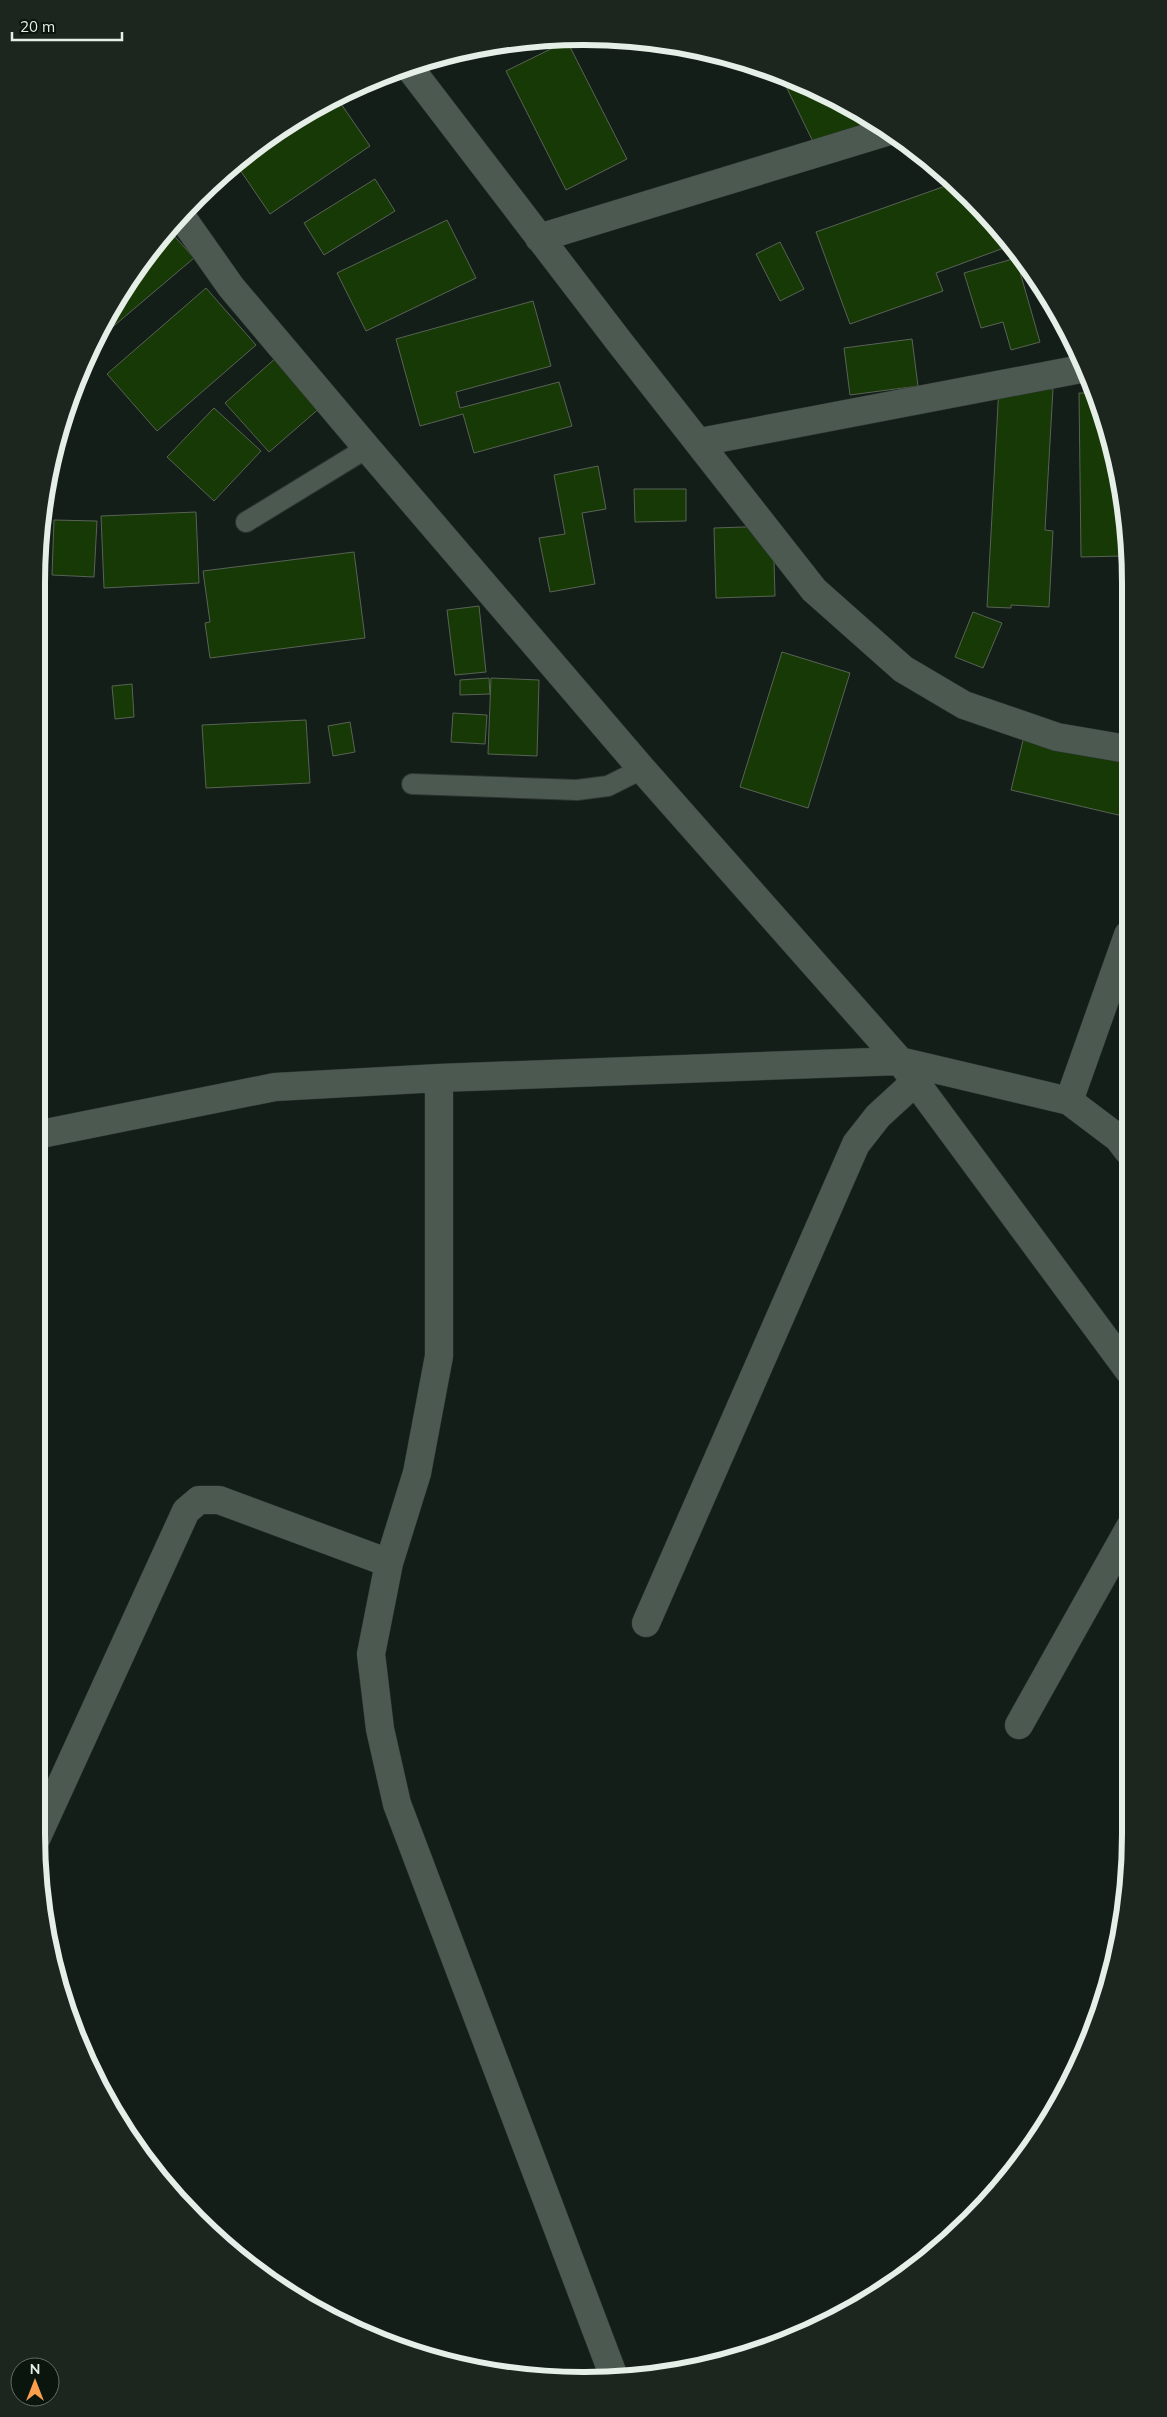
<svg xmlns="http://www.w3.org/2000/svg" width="1167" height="2417" font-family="Mulish,sans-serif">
	<rect width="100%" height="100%" fill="#121e17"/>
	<path fill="#173906" stroke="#596256" d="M567,41L627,159L566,190L506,71Z
		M780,74L793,78L877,127L819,154Z
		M337,98L370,146L270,214L236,164L286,125Z
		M375,179L395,211L324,255L304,223Z
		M951,184L1012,245L936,273L943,291L850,324L816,232Z
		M447,220L476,278L366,331L337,273Z
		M169,230L194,258L96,341L129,279Z
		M780,242L804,289L780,301L756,254Z
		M1016,258L1040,342L1011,350L1003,322L981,328L964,273Z
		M206,288L256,345L157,431L107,374Z
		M533,301L551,366L456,392L460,408L559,382L572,426L474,453L463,414L420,426L396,339Z
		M912,339L918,386L850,395L844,348Z
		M277,357L321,407L269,452L225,403Z
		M999,386L1053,389L1045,530L1053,531L1049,607L1011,605V608L987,607Z
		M1079,393H1094L1126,512V534H1121L1122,556L1081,557Z
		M214,408L261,451L214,501L167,457Z
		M598,466L606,509L582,513L595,584L550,592L539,538L565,534L554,475Z
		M634,489H686V521L635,522Z
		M196,512L199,583L104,588L101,516Z
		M54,520L97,521L94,577L52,575Z
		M773,526L775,596L716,598L714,528Z
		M354,552L365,638L210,658L205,623L210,622L203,571Z
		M479,606L486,672L455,675L447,610Z
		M973,612L1002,623L983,668L955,657Z
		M782,652L850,673L808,808L740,787Z
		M489,678L490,694L460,695V680Z
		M491,678L539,680L537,756L488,754Z
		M132,684L134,717L115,719L112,686Z
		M453,713L487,715L485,744L451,742Z
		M306,720L310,783L206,788L202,725Z
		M350,722L355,752L333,756L328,726Z
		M1025,732L1127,755V817L1011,790Z"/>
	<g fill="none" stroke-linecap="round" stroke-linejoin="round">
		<g stroke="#2f3632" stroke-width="22">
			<path id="lane" d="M246,522L367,448
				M412,784L577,790L608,786L642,769"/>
		</g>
		<g stroke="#2f3632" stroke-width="29">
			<path id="street" d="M409,67L621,344L814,590L903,669L964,705L1057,737L1127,749
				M181,216L231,287L367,448L642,769L900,1061L1129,1371
				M539,238L886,132
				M700,442L1086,368
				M439,1078V1356L417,1473L389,1563L371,1654L380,1729L397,1804L614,2377
				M1069,1101L1128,935
				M36,1135L275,1087L439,1078L900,1061L1069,1101L1118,1138L1128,1151
				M646,1623L856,1144L878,1116L915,1082
				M1019,1725L1130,1527
				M37,1837L186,1511L199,1500H219L389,1563"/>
		</g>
		<use href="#lane" stroke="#4c5951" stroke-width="20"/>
		<use href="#street" stroke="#4c5951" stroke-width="28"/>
	</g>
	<path d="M0 0H1167V2417H0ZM583 45H584A538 538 0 0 1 1122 583V1834A538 538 0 0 1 584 2372H583A538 538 0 0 1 45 1834V583A538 538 0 0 1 583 45Z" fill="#1c261f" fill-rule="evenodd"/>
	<path fill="none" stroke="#e6eee8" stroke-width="6" d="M583 45H584A538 538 0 0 1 1122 583V1834A538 538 0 0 1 584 2372H583A538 538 0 0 1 45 1834V583A538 538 0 0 1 583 45Z"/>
	<g transform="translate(35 2382)"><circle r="24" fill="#0a150e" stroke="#626c65"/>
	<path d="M0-4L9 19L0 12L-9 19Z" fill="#fa9f4e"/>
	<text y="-8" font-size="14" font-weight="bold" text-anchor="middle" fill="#e6eee8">N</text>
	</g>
	<path d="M12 32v8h110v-8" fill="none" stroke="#e6eee8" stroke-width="2.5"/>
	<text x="20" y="32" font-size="15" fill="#e6eee8" stroke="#0a150e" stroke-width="4" paint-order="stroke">20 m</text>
</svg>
